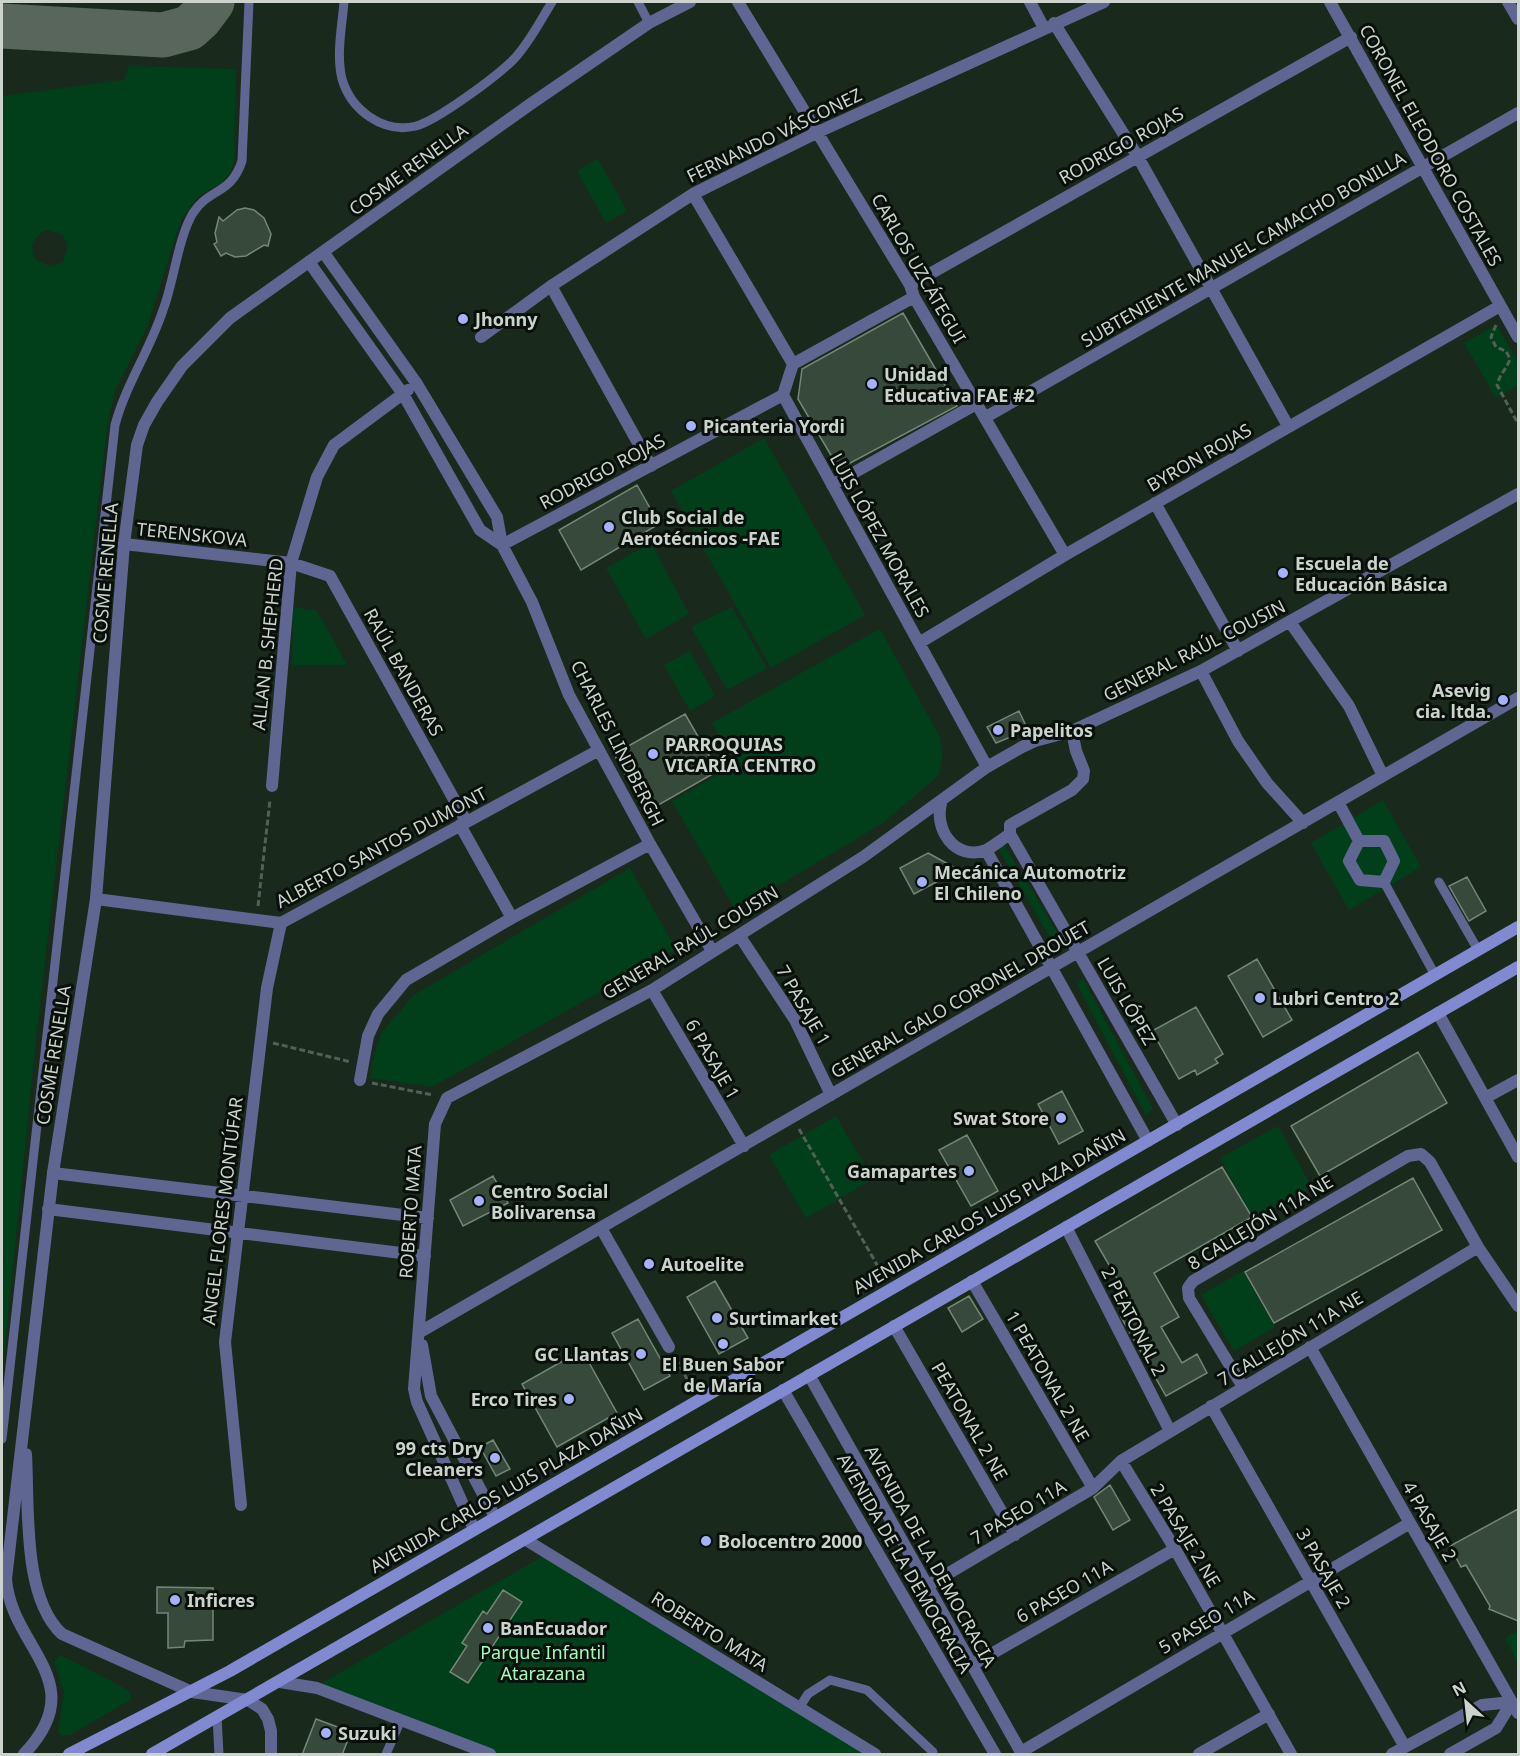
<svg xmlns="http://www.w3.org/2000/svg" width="1520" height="1756" font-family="'Noto Sans',sans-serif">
	<rect width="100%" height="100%" fill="#192a1d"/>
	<path fill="#003f1a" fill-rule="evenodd" d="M129,66L236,69L234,161L231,172L221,183L200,195L184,214L178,228L148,325L116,389L108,419L36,1039L2,1374V96L124,80ZM46,230L63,235L68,245L63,262L51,267L35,259C29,247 33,236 46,230Z
		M598,159L627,211L606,223L577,171Z
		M1497,325L1518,363V385L1496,398L1464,343Z
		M764,438L865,615L771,668L671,491Z
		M651,543L689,614L646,639L606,568Z
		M293,607L317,611L347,665H292Z
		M732,607L767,668L727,690L691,627Z
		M880,629L940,737L943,758L938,776L883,823L736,911L672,801L737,764L712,723Z
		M690,651L715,696L690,711L664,665Z
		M1383,800L1421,867L1349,910L1311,843Z
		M1003,843L1063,942L1060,946L1054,944L997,846Z
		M630,868L676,949L432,1087L370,1078L375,1052L382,1032L414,995Z
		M1083,979L1153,1109L1146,1115L1079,988L1078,983Z
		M836,1116L873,1179L806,1218L769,1155Z
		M1278,1126L1312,1187L1254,1219L1220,1158Z
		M1243,1271L1275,1327L1234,1351L1201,1295Z
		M545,1555L871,1754H492L317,1686Z
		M1518,1631V1664L1505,1638Z
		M61,1655L128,1690L131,1695L130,1700L70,1735H60L58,1731L64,1692L54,1662Z"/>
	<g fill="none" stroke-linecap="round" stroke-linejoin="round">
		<path stroke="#58665b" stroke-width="45" d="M2,26L163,35L189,28L200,18L212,2"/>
	</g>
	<path fill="#37493b" stroke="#748777" stroke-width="1.5" d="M245,208L254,210L264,218L271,234L268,246L264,245L246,256L235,257L226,253L221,256L214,244L217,242L215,233L219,217L223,221L237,210Z
		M903,313L957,406L839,469L798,399L802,369Z
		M637,485L659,524L581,570L559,530Z
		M1019,711L1028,730L996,743L987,727Z
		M685,714L718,771L646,812L614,754Z
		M928,853L959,870L914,894L900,868Z
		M1467,877L1486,911L1469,921L1449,886Z
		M1257,959L1292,1020L1263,1037L1228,976Z
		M1196,1007L1223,1054L1215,1059L1218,1063L1197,1075L1195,1070L1179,1079L1152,1031Z
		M1418,1052L1447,1103L1320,1176L1291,1126Z
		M1062,1091L1083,1131L1059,1144L1038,1104Z
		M967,1135L998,1191L971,1206L939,1150Z
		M1222,1167L1252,1217L1154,1273L1179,1317L1161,1327L1182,1363L1197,1354L1207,1373L1166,1396L1121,1317L1135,1309L1095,1241Z
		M493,1176L508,1203L463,1226L450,1200Z
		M1413,1178L1442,1230L1274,1323L1245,1272Z
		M715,1281L748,1338L719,1354L687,1297Z
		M969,1296L983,1319L962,1332L948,1308Z
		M638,1319L670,1376L644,1390L612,1333Z
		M582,1350L617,1413L557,1447L522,1384Z
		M493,1440L510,1469L496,1476L480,1447Z
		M1110,1485L1130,1520L1113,1530L1094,1497Z
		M1518,1509V1621L1489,1609L1490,1606L1466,1565L1461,1567L1450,1546Z
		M157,1587L213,1588V1640L185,1641L184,1647L168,1648V1613H157Z
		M503,1590L522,1602L468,1683L450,1672L467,1646L462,1643L483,1611L487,1614Z
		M316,1719L351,1732L342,1755H302Z"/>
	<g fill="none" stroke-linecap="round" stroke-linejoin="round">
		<path stroke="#526155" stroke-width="3" stroke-dasharray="6 3" stroke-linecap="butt" d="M1496,325L1491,337L1496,347L1506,351L1510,359C1507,369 1500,373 1497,385L1516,420H1518
			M258,906L270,800
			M273,1043L351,1062
			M372,1083L433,1095
			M799,1129L884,1277
			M676,1359L693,1390"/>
		<path stroke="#606692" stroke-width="9" d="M344,2C342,26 336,55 342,79C351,110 383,134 416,126C438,120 497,76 514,59C530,42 540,21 552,2
			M638,2L649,23
			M1384,882L1435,975
			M1439,882L1478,950
			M2,1439L115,425C126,384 150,350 163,310C174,281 178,238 193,213C209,188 231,195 242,161L249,2
			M799,1708L808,1694L830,1680L867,1690L933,1752
			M217,1717L219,1754
			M386,1754L401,1720"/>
		<path stroke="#606692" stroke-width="12" d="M738,2L910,285L914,297L1065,555
			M1030,2L1044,28
			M1330,2L1518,337
			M1054,23L1138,157L1288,426
			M693,194L793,364L783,395L987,767
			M309,262L403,394L480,530L502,545L497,517L417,384L324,253
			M910,285L1351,37
			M551,286L651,466
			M481,337L551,286L693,194L818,132L1104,2
			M793,364L914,297
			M986,417L1518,113
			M832,485L978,403
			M1155,503L1238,651
			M124,544L291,563L330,576L466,821
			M1290,622L1349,706L1383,776
			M919,643L1065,555L1500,306
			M1201,671L1238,741L1267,783L1303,823
			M272,786L291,563L317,477L334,445L408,390
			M942,800C932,829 956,862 986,850C994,846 1002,839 1010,834V825L1072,790L1083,779L1084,771L1076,751L1072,731
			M1338,802L1359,841
			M460,825L512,918
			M1010,834L1177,1125
			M1359,841H1384L1394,861L1384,882L1360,880L1349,861Z
			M986,850L1148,1141
			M96,899L281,923L599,750
			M739,935L795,1020L831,1095
			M712,951L650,844L569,695L532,602L502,545L783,395
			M652,990L744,1146
			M1438,1013L1518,1157
			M360,1080L368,1036L378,1014L406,980L512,918L650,844
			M1485,1098L1518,1080
			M53,1173L428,1218
			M48,1209L425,1256
			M1066,1227L1170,1431
			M601,1228L669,1347
			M972,1281L1093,1488
			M894,1326L1015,1535
			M420,1332L1518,698
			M422,1345L431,1396L495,1517
			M1310,1347L1518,1713
			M1243,1387L1189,1298L1188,1288L1193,1281L1408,1156L1421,1154L1430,1162L1478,1247L1518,1306
			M1211,1406L1405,1747
			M1121,1461L1175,1549L1291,1754
			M241,1505L225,1342L267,988L281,923
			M474,1529L417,1402L414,1389L435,1124L447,1098L652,990L863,857L987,767L1022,747L1035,741L1072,731L1201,671L1518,494
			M526,1540L875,1754
			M927,1586L1093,1488L1121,1461L1478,1247
			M972,1665L1175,1549
			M280,1682L317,1688L490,1754
			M1021,1752L1410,1523
			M1199,1754L1269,1714
			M1392,1754L1482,1705L1512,1702
			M1450,1754L1496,1728L1512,1702"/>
		<path stroke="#606692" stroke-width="12" d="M1508,2L1518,19
			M809,1375L1022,1754
			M783,1390L995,1754
			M26,1454C29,1506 22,1597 62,1634L192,1692L248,1700L262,1709L268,1719L271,1731V1754
			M24,1754C93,1682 11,1648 6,1579L53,1173L96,899L124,544L137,445L144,425L157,402L182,366L230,318L532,103L649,23L690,2"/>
		<path stroke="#818ad0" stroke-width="12" d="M69,1754L230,1671L1518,927
			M152,1754L1518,967"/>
	</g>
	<g fill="#a6b1fc" stroke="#09100b" stroke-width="2">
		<circle cx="463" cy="319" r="6"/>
		<circle cx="872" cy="384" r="6"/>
		<circle cx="691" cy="426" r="6"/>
		<circle cx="609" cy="527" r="6"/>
		<circle cx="1283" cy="573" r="6"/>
		<circle cx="1503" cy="700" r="6"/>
		<circle cx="998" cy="730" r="6"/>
		<circle cx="653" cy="754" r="6"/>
		<circle cx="922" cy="882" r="6"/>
		<circle cx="1260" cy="998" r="6"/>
		<circle cx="1061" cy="1118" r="6"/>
		<circle cx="969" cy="1171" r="6"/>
		<circle cx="479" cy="1201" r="6"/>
		<circle cx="649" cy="1264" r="6"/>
		<circle cx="717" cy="1318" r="6"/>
		<circle cx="723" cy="1344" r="6"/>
		<circle cx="641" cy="1354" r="6"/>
		<circle cx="569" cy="1399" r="6"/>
		<circle cx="495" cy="1458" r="6"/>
		<circle cx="706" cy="1541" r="6"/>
		<circle cx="175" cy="1600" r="6"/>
		<circle cx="488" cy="1628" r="6"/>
		<circle cx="326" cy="1733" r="6"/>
	</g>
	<g text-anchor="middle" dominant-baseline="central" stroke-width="6" stroke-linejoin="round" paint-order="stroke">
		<g font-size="18" fill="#cad4cc" stroke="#09100b">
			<text transform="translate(774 135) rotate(-26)">FERNANDO VÁSCONEZ</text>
			<text transform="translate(1121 145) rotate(-29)">RODRIGO ROJAS</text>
			<text transform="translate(1431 145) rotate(61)">CORONEL ELEODORO COSTALES</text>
			<text transform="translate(408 169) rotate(-36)">COSME RENELLA</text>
			<text transform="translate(1243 249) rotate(-30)">SUBTENIENTE MANUEL CAMACHO BONILLA</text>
			<text transform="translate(919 268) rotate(60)">CARLOS UZCÁTEGUI</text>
			<text transform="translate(1199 457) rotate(-30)">BYRON ROJAS</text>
			<text transform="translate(602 471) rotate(-28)">RODRIGO ROJAS</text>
			<text transform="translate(192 534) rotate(6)">TERENSKOVA</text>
			<text transform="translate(880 535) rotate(61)">LUIS LÓPEZ MORALES</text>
			<text transform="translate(105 573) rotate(-85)">COSME RENELLA</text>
			<text transform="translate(267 644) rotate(-84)">ALLAN B. SHEPHERD</text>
			<text transform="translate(1194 650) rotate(-27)">GENERAL RAÚL COUSIN</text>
			<text transform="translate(404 672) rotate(61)">RAÚL BANDERAS</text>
			<text transform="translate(618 743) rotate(63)">CHARLES LINDBERGH</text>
			<text transform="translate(381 847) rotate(-28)">ALBERTO SANTOS DUMONT</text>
			<text transform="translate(690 942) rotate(-31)">GENERAL RAÚL COUSIN</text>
			<text transform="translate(960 999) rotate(-30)">GENERAL GALO CORONEL DROUET</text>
			<text transform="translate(1127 1001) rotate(60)">LUIS LÓPEZ</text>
			<text transform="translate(804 1005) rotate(60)">7 PASAJE 1</text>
			<text transform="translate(53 1055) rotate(-81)">COSME RENELLA</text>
			<text transform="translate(713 1059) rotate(60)">6 PASAJE 1</text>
			<text transform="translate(222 1211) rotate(-83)">ANGEL FLORES MONTÚFAR</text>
			<text transform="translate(989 1211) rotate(-30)">AVENIDA CARLOS LUIS PLAZA DAÑIN</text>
			<text transform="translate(410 1212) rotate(-86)">ROBERTO MATA</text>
			<text transform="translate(1260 1222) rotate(-31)">8 CALLEJÓN 11A NE</text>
			<text transform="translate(1134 1321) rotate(63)">2 PEATONAL 2</text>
			<text transform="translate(1290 1338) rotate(-31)">7 CALLEJÓN 11A NE</text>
			<text transform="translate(1048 1376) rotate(60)">1 PEATONAL 2 NE</text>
			<text transform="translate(970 1421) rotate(60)">PEATONAL 2 NE</text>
			<text transform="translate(506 1490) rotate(-30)">AVENIDA CARLOS LUIS PLAZA DAÑIN</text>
			<text transform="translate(1018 1512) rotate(-31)">7 PASEO 11A</text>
			<text transform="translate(1430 1521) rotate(60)">4 PASAJE 2</text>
			<text transform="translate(1186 1535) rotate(59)">2 PASAJE 2 NE</text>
			<text transform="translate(931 1556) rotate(61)">AVENIDA DE LA DEMOCRACIA</text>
			<text transform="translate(905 1563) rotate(60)">AVENIDA DE LA DEMOCRACIA</text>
			<text transform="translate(1324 1568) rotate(60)">3 PASAJE 2</text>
			<text transform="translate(1064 1591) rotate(-30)">6 PASEO 11A</text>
			<text transform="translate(1206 1621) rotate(-31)">5 PASEO 11A</text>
			<text transform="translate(710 1631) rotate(32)">ROBERTO MATA</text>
		</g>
		<g font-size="18" font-weight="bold" fill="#cad4cc" stroke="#09100b" text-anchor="start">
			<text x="475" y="319">Jhonny</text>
			<text x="884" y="374">Unidad<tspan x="884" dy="21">Educativa FAE #2</tspan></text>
			<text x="703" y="426">Picanteria Yordi</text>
			<text x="621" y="517">Club Social de<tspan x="621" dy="21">Aerotécnicos -FAE</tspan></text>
			<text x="1295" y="563">Escuela de<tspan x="1295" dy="21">Educación Básica</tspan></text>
			<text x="1491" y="690" text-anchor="end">Asevig<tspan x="1491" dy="21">cia. ltda.</tspan></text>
			<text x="1010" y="730">Papelitos</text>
			<text x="665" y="744">PARROQUIAS<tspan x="665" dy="21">VICARÍA CENTRO</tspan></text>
			<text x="934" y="872">Mecánica Automotriz<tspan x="934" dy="21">El Chileno</tspan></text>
			<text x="1272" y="998">Lubri Centro 2</text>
			<text x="1049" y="1118" text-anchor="end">Swat Store</text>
			<text x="957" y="1171" text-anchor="end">Gamapartes</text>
			<text x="491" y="1191">Centro Social<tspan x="491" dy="21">Bolivarensa</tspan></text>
			<text x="661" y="1264">Autoelite</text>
			<text x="729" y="1318">Surtimarket</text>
			<text x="629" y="1354" text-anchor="end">GC Llantas</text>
			<text x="723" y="1364" text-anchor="middle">El Buen Sabor<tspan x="723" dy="21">de María</tspan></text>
			<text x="557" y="1399" text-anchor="end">Erco Tires</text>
			<text x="483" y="1448" text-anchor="end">99 cts Dry<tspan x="483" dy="21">Cleaners</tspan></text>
			<text x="718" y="1541">Bolocentro 2000</text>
			<text x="187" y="1600">Inficres</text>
			<text x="500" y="1628">BanEcuador</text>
			<text x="338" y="1733">Suzuki</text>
		</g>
		<g font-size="18" fill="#a3fab8" stroke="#09100b">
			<text x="543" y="1652">Parque Infantil<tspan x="543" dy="21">Atarazana</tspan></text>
		</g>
	</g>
	<rect width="1520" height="1756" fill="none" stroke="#cad4cc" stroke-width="6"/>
	<g transform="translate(1466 1702) rotate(333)" stroke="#09100b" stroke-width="4.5" paint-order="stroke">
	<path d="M0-4.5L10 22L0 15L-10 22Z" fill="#cad4cc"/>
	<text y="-9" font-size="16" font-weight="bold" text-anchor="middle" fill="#cad4cc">N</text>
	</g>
</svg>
